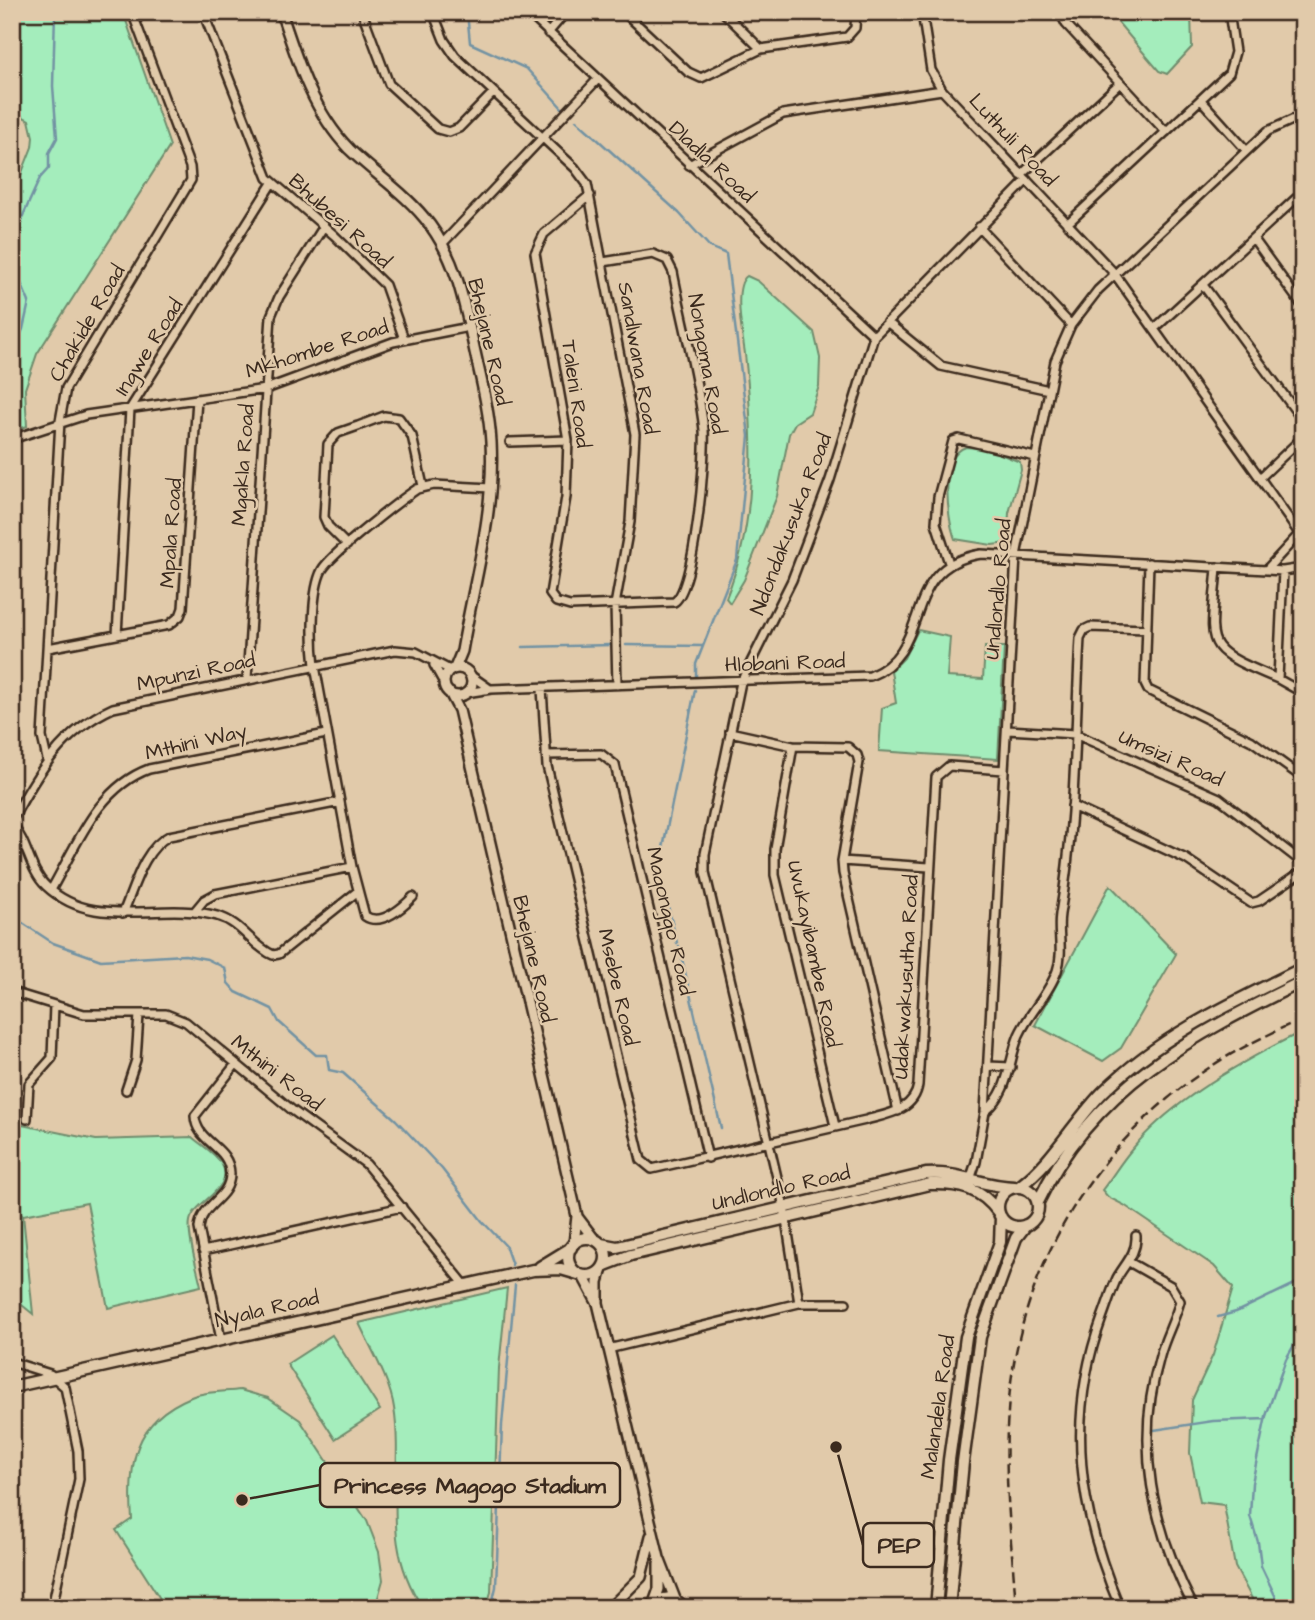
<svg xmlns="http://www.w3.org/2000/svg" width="1315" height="1620" font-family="'Architects Daughter',sans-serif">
	<rect width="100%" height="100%" fill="#e1caaa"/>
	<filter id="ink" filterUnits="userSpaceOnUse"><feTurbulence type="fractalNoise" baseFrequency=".0143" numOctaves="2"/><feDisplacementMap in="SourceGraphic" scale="14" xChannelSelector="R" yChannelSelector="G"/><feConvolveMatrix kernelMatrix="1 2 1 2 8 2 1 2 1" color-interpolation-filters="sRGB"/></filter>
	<g filter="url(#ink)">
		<path fill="#a4edbc" stroke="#708c6d" stroke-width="2" d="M12,12H123L170,146L37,354L25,389L27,426L12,432V198L32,147L33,137L29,120L12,111Z
			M1109,12H1191L1192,47L1167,74L1159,71Z
			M747,276L758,281L814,332L820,358L819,386L810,413L795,423L789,434L777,496L744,580L730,603L726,598C758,519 754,438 745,354C743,337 732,286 747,276Z
			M966,447L988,449L1020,462L1021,470L1009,513L1007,543L992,545L955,539C947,518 939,455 966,447Z
			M918,630L950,637L947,677L983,679L985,647H1004L998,759L879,751L882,708L896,703L891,671L904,658Z
			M1110,885L1176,954L1121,1048L1103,1061L1035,1025Z
			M1303,1031V1608H1257L1235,1567L1224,1505L1200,1502L1190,1453L1192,1400L1213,1355L1233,1288L1214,1266L1124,1205L1108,1197L1102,1190C1113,1176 1122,1160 1134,1147C1173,1099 1248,1058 1303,1031Z
			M12,1123L96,1140L192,1137C201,1145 215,1153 221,1163C237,1188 194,1201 190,1221C187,1236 198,1271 201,1286L108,1308L87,1203L23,1215L33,1314L12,1297Z
			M507,1288L499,1368L491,1592L486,1608H423C377,1540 405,1478 394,1408C390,1380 371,1349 359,1323Z
			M332,1335L380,1410L335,1439L287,1364Z
			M240,1390L268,1398L300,1420L367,1521L379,1552L383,1580L375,1608H166L116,1530L132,1519C128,1464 133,1421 191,1397C205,1391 225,1392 240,1390Z"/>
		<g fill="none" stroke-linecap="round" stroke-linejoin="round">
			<path stroke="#7393a3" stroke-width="2.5" d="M467,12L470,43L527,69L562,108
				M576,120L679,213L710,247L726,254L749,436L737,560L696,664V677
				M12,240L40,178L49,168V153L57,138L53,86L55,12
				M12,262L29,302L23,329L12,354
				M12,624V642
				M626,645L703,646
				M523,647L611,645
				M662,853L695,690
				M664,890L677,943
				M12,916L53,943L101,960L185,955L207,959L225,968L228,983L236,992L272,1009L279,1022L316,1055H327L329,1070L343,1073L396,1120L442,1169L482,1221L505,1245L512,1265
				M679,946L721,1128
				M1218,1317L1236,1312L1303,1280
				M1154,1430L1213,1421L1266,1419
				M491,1608L496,1587L502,1425L515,1285
				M1281,1608L1261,1566L1258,1542L1250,1516L1252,1483L1266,1416L1286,1359L1303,1330"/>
			<g stroke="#3b2a1e" stroke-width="12">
				<path id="minor" d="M203,12L268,178L334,235L385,285L404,339
					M362,12L389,84L438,129L449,132L459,128L493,93
					M433,12L444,40L455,56L575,168L587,184L635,434L630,522L615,605L617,685
					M527,12L874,336
					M624,12L688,72L701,78L761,49L847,37L855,28L856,12
					M723,12L761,49
					M922,12L931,70L942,90L1114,273L1299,533
					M1060,12L1066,24L1166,132
					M1297,12L1303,25
					M548,33L566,12
					M1201,100L1246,150
					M689,165L783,114L942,90
					M1021,175L1120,83
					M590,195L544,234L535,253L568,440L566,497L550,594L556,602L570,606L674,602C695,590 706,456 704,430C698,377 683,324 673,272L667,260L653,254L603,262
					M1067,224L1229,73L1235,52L1229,12
					M979,227L1071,325
					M1253,238L1303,307
					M443,243L598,79
					M1203,285L1303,421
					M887,322L941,366L1049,390
					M1154,329L1303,192
					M12,439L86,415L266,389L393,342L469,327
					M510,442L568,440
					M1260,478L1303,437
					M347,545L328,526L324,517L328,444L338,433L358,426L384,416L399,418L412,436L423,486
					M949,563L936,523L938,497L953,441L959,439L1035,457
					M1149,563L1145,684L1148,690L1252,741L1303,778
					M1217,567C1211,649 1199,646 1278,679
					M1267,569L1302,531
					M1283,571L1278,679L1303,693
					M117,635L130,409L272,183
					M48,648L169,625L180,616L183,608L197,399
					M434,665L444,683
					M470,675L490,689
					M247,679L271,316L279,297L324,226
					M542,689L547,766L641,1160L652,1169L866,1120C887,1114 914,1111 918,1085L936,777L949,766L1004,770
					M466,693L491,689L870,676C935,650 898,567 981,554L1283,571L1303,568
					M1007,730L1075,734L1219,798L1303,863
					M730,732L793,746L848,747L857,755L859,762L842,861L843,873L898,1111
					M793,746L775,849V875L835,1126
					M546,755L601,754L615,765L708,1158
					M47,759L42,737L60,421L66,388L191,180L190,167L132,12
					M1072,806L1186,859L1251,903L1259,901L1303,871
					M12,820C38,772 62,731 113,708L395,650L416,652L450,670
					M12,825C28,842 29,870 46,886C95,932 159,900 217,916C241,922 252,946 273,955L279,954L358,891
					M842,861L929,867
					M51,890C77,845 97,788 149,769L326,734
					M413,897C402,908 381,927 365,916L352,867L315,666C312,642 311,591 322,570C331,554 399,501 417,489L434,485L491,488
					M194,912L204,900L215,894L352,867
					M123,913C134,888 143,849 169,836L340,802
					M12,992L84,1014H166L186,1022L292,1110L366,1164L465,1285
					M988,1066L1011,1067
					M126,1090L136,1060L139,1015
					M986,1111C1010,1091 1008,1062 1019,1035C1029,1013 1049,994 1057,971C1064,951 1057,933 1060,914C1076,823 1075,730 1080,638L1084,630L1090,627L1146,629
					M27,1119L29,1084L52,1058L54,1005
					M969,1183L976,1162L985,1112L1016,556L1055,361L1071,325L1098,290L1268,131L1303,115
					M203,1251L402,1207
					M1129,1262L1171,1286L1180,1301C1175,1320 1165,1337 1160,1356C1134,1445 1152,1527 1194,1608
					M799,1303L784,1207L705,872V854L741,682L792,580L830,480L874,336L1027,180
					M221,1340L199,1228C201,1204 230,1199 230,1174C230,1146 196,1143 195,1116L236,1064
					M608,1349L799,1303H846
					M12,1362L50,1374L65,1387L78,1451L79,1479L52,1608
					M634,1608L652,1605
					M1120,1608C1079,1511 1065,1419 1102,1318C1107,1305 1111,1291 1117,1278C1125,1264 1137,1253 1136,1236"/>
			</g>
			<g stroke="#3b2a1e" stroke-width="14">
				<path id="tertiary" d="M281,12C297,60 313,112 349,149C376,175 407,194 430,225C455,259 463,297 472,338C479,372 489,407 491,442C495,513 474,581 462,651L455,668
					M444 682a14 14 0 1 1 28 0a14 14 0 1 1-28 0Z
					M450,693L459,710L577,1216L574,1244
					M578,1218L594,1239
					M602,1269L598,1282V1303L659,1558L675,1599
					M583,1276L597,1302
					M654,1603L659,1589V1563
					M610,1608L641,1577L651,1536
					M650,1608C661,1595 674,1594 684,1608"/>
			</g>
			<g stroke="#3b2a1e" stroke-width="15">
				<path id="secondary" d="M1020,1186C1054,1161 1074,1121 1104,1091C1161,1035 1232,1003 1303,968
					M998 1207a20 20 0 1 1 40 0a20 20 0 1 1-40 0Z
					M1038,1202C1093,1086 1193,1035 1303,981
					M568 1257a19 19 0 1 1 38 0a19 19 0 1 1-38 0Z
					M601,1244L617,1247L926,1174C958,1171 984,1187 1015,1187
					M605,1265L631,1255L930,1184C960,1183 981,1188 999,1213
					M540,1267L571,1248
					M12,1387L533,1270L561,1269L578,1274
					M936,1608L949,1460L966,1337L1000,1242L1001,1217
					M949,1608L963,1462L980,1337L1016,1238L1026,1225"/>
			</g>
			<use href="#minor" stroke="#e1caaa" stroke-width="7"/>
			<use href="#tertiary" stroke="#e1caaa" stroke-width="9"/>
			<use href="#secondary" stroke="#e1caaa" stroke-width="10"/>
			<path stroke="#3b2a1e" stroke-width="2.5" stroke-dasharray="10 5" stroke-linecap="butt" d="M1016,1608C1012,1543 1003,1476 1008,1412C1017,1275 1088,1152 1200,1074C1232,1051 1268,1035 1303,1018"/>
		</g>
	</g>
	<g text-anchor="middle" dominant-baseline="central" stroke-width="5" stroke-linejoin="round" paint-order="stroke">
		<g font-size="21" fill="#3b2a1e" stroke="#e1caaa">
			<text transform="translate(1013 140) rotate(47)">Luthuli Road</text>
			<text transform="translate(712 162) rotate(43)">Dladla Road</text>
			<text transform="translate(340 221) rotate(42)">Bhubesi Road</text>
			<text transform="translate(87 323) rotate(-60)">Chakide Road</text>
			<text transform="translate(489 342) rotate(77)">Bhejane Road</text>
			<text transform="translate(149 347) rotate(-58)">Ingwe Road</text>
			<text transform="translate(317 349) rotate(-18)">Mkhombe Road</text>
			<text transform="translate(638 358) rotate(80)">Sandlwana Road</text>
			<text transform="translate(707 364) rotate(80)">Nongoma Road</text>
			<text transform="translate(576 394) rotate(82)">Taleni Road</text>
			<text transform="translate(243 465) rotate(-86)">Mgakla Road</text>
			<text transform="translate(791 524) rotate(-69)">Ndondakusuka Road</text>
			<text transform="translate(171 533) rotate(-86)">Mpala Road</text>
			<text transform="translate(998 589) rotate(-85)">Undlondlo Road</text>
			<text transform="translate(785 663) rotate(-2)">Hlobani Road</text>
			<text transform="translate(196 672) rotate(-12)">Mpunzi Road</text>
			<text transform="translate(196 742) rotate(-13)">Mthini Way</text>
			<text transform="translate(1171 758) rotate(24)">Umsizi Road</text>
			<text transform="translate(670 921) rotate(77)">Maqongqo Road</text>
			<text transform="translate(814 954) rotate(78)">Uvukayibambe Road</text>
			<text transform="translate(534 959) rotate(77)">Bhejane Road</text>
			<text transform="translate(906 977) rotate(-87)">Udakwakusutha Road</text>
			<text transform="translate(618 987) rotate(77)">Msebe Road</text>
			<text transform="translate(277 1073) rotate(38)">Mthini Road</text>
			<text transform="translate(781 1188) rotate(-13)">Undlondlo Road</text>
			<text transform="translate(267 1309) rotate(-13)">Nyala Road</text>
			<text transform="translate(938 1407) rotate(-82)">Malandela Road</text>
		</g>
	</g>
	<path fill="none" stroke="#3b2a1e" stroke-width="2.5" d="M242 1500L320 1485M836 1447L863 1545"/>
	<g fill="#3b2a1e" stroke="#e1caaa" stroke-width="2.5">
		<circle cx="242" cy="1500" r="7"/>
		<circle cx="836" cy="1447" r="7"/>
	</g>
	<g fill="#e1caaa" stroke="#3b2a1e" stroke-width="2.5">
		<rect x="320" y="1463" width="300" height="44" rx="7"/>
		<rect x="863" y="1523" width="71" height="44" rx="7"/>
	</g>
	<g font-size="23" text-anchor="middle" font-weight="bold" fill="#3b2a1e">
		<text x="470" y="1493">Princess Magogo Stadium</text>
		<text x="899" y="1553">PEP</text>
	</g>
	<rect width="1315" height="1620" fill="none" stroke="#e1caaa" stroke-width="42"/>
	<rect x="21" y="21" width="1273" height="1578" fill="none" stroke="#3b2a1e" stroke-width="2.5" filter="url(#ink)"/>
</svg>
